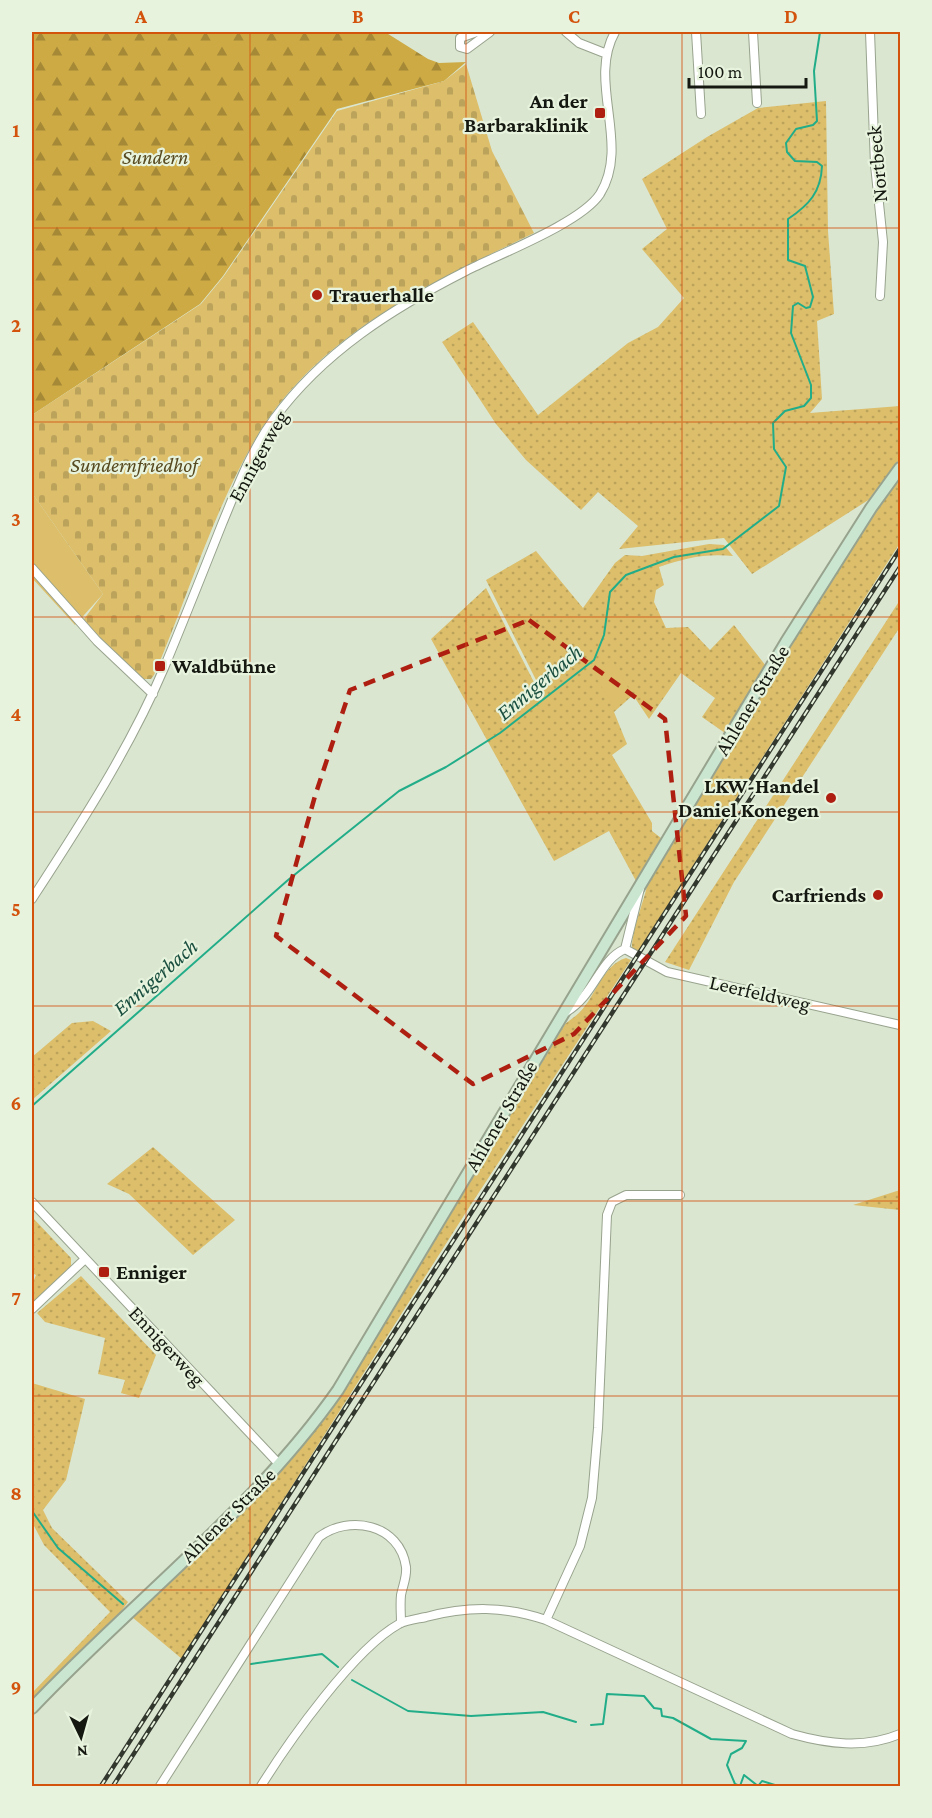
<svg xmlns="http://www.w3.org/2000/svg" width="932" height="1818" font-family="'Crimson Pro',serif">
	<defs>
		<pattern id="grass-dots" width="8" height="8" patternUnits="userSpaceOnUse" patternTransform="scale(1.5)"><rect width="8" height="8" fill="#dcbe6b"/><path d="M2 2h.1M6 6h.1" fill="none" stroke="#bca35c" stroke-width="1.8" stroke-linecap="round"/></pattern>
		<pattern id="forest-firs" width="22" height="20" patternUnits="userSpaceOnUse" patternTransform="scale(1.5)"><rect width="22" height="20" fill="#cdaa44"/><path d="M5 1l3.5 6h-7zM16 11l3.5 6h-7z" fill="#a58937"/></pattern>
		<pattern id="cemetery-stones" width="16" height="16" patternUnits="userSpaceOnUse" patternTransform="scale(1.5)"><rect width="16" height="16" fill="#dcbe6b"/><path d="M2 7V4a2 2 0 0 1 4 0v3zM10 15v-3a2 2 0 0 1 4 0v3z" fill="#bca35c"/></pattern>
	</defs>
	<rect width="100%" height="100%" fill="#dae6d0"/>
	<path fill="url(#grass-dots)" d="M826,101L828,231L834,314L817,321L822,399L810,413L900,406V459L870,499L752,574L724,538L619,549L638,526L598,492L581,510L526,460L496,424L442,342L473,322L538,415L628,343L658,327L684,298L642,249L667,229L642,179L707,137L758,108Z
		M900,476V543L637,953L632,948C632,928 644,903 648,881L792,644L874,511Z
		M709,544L724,545L733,556C707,553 684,558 659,567L664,585L656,590L654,602L666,628L688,627L710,650L734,625L766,666L725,733L702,717L715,698L681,673L649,719L633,695L614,712L627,744L612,755L652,823V831L661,838L636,881L609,831L554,861L431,639L486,588L541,696L543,694L486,580L536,551L583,608L615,563L625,555L642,556Z
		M900,600V627L734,882L689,970L665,962Z
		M626,958L631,960L470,1206L182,1659L132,1617L270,1483L322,1422L398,1302L565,1024C570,1020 576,1016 580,1012C596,996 602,965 626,958Z
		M93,1021L111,1031L32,1100V1057L72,1023Z
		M153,1147L235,1220L193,1255L129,1194L107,1184Z
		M900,1190V1210L853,1205Z
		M32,1217L71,1258V1267L36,1300H32V1285L36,1275L32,1273Z
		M81,1276L156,1355L139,1398L121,1393L125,1380L98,1374L105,1338L45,1322L37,1313Z
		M32,1383L85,1399L66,1480L43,1510L52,1528L128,1602L116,1618L32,1702V1693L110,1612L44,1545L32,1522Z"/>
	<path fill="url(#forest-firs)" d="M32,32H385L428,59L439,63L466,62L444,81L337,109L223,276L200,304L32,415Z"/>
	<path fill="url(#cemetery-stones)" d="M466,64L492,151L534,233C428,285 313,336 252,445C211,517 187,599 154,675L151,679H139L84,624V619L103,594L32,493V415L201,304L224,276L337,111L444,81Z"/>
	<path fill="#dcbe6b" d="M32,493L103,594L75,625L32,578Z
		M612,660L632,694L615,709L594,674Z"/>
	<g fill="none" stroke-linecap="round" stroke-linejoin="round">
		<path stroke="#22ad89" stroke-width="2" d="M32,1106L288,880L399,791L446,767L500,733L594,660L604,635L610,592L626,575L674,557L723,549L779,506L786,467L774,449L773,423L785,411L804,406L811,398V385L791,333L793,306L798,303L806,308L810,307L813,297L805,266L788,260V219C809,205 821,192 822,166L817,162L795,161L787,152L786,143L796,129L813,125L817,121L814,71L820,32
			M32,1511L58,1548L123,1604
			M251,1664L322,1654L338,1667
			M352,1680L408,1711L471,1716L543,1712L576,1722
			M591,1725L603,1724L607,1694L644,1696L654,1708L661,1709L662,1716L673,1718L711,1739L746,1741L742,1748L731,1754L727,1765L735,1784L740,1786L744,1775L758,1786
			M758,1786L762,1781L778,1786
			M816,1786H830"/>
		<g stroke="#98a38e" stroke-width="10">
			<path id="minor" d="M477,32L460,38V47L467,49L490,32
				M566,32L579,43L607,54
				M696,32L701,114
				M753,32L757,103
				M870,32L875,165L883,242L880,296
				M32,568L97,641L153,694
				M32,899C80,825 129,750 164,668C184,620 203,572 222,524C237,488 251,450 274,419C323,352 393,308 466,271C499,254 581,223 600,194C631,144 587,82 615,32
				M625,949L667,972L900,1025
				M625,949L640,888
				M566,1012C595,995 599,960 625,949
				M32,1202L279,1464
				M32,1309L85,1259
				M546,1620L580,1546L592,1498L598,1428L607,1215L612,1202L626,1195H680
				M160,1786L319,1537C349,1514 400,1524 406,1567C407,1577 403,1585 401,1595C400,1604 401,1614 401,1623
				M261,1786C289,1741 354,1649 399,1624C407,1620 417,1619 426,1617C468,1606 505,1606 546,1620L792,1734C828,1744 864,1749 900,1734"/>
		</g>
		<g stroke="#98a38e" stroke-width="14">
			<path id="secondary" d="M32,1708C132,1602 254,1510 338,1390L786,642L871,508L900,468"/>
		</g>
		<use href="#minor" stroke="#fff" stroke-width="8"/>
		<use href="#secondary" stroke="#cae6d1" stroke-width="10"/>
		<g stroke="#33382e" stroke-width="4.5">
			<path id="rail" d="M101,1786L900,549
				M113,1786L900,567"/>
		</g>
		<use href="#rail" stroke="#e7f3dd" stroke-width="2" stroke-dasharray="7" stroke-linecap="butt"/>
	</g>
	<path fill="none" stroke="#ae1f12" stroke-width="4.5" stroke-dasharray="12 8" stroke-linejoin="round" d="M529,620L665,719L686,916L574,1034L473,1084L276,936L315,796L350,690Z"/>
	<path fill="none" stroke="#d3520c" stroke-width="1.5" stroke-opacity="0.55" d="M250,32V1786M466,32V1786M682,32V1786M32,228H900M32,422H900M32,617H900M32,812H900M32,1006H900M32,1201H900M32,1396H900M32,1590H900"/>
	<g fill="#ae1f12" stroke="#e7f3dd" stroke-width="2">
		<rect x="594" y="107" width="12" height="12" rx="3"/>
		<circle cx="317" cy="295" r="6"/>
		<rect x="154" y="660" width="12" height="12" rx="3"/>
		<circle cx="831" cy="798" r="6"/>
		<circle cx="878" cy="895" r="6"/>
		<rect x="98" y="1266" width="12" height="12" rx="3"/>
	</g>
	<g text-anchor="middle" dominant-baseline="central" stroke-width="4.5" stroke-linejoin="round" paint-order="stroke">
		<g font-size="21" font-weight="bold" fill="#141810" stroke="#e7f3dd" text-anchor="end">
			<text x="588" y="101">An der<tspan x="588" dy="24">Barbaraklinik</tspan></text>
			<text x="329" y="295" text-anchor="start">Trauerhalle</text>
			<text x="172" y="666" text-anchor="start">Waldbühne</text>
			<text x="819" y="786">LKW-Handel<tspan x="819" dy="24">Daniel Konegen</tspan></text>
			<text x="866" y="895">Carfriends</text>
			<text x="116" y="1272" text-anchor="start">Enniger</text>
		</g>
		<g font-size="21" font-style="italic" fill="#57491f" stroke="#e7f3dd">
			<text x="155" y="157">Sundern</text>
			<text x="134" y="465">Sundernfriedhof</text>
		</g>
		<g font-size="21" fill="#141810" stroke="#e7f3dd">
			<text transform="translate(877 164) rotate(-95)">Nortbeck</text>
			<text transform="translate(258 456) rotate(-61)">Ennigerweg</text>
			<text transform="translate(752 700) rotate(-59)">Ahlener Straße</text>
			<text transform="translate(760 993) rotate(13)">Leerfeldweg</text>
			<text transform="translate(501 1116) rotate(-60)">Ahlener Straße</text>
			<text transform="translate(167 1346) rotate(47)">Ennigerweg</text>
			<text transform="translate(228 1515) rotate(-45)">Ahlener Straße</text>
		</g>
		<g font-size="22" font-style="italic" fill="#1a4f3f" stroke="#e7f3dd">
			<text transform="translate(539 682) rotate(-40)">Ennigerbach</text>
			<text transform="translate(155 977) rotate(-41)">Ennigerbach</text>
		</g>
	</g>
	<rect width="932" height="1818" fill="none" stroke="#e7f3dd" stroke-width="66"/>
	<g transform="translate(81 1737) rotate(175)" stroke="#e7f3dd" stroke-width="4.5" paint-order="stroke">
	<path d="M0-4.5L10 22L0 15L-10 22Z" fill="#141810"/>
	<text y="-9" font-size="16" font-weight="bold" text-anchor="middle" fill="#141810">N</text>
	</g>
	<path d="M689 78v9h117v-9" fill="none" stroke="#141810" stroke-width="3"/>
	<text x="698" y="78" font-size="18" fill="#141810" stroke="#e7f3dd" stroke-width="4.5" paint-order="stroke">100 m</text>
	<rect x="33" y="33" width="866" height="1752" fill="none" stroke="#d3520c" stroke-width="2"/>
	<g font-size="20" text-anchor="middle" font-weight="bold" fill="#d3520c">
		<text x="141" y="23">A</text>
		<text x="358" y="23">B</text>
		<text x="574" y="23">C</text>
		<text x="791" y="23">D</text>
		<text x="16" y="137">1</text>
		<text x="16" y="332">2</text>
		<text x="16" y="526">3</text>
		<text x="16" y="721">4</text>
		<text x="16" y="916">5</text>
		<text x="16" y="1110">6</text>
		<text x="16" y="1305">7</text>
		<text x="16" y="1500">8</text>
		<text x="16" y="1694">9</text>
	</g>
</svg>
